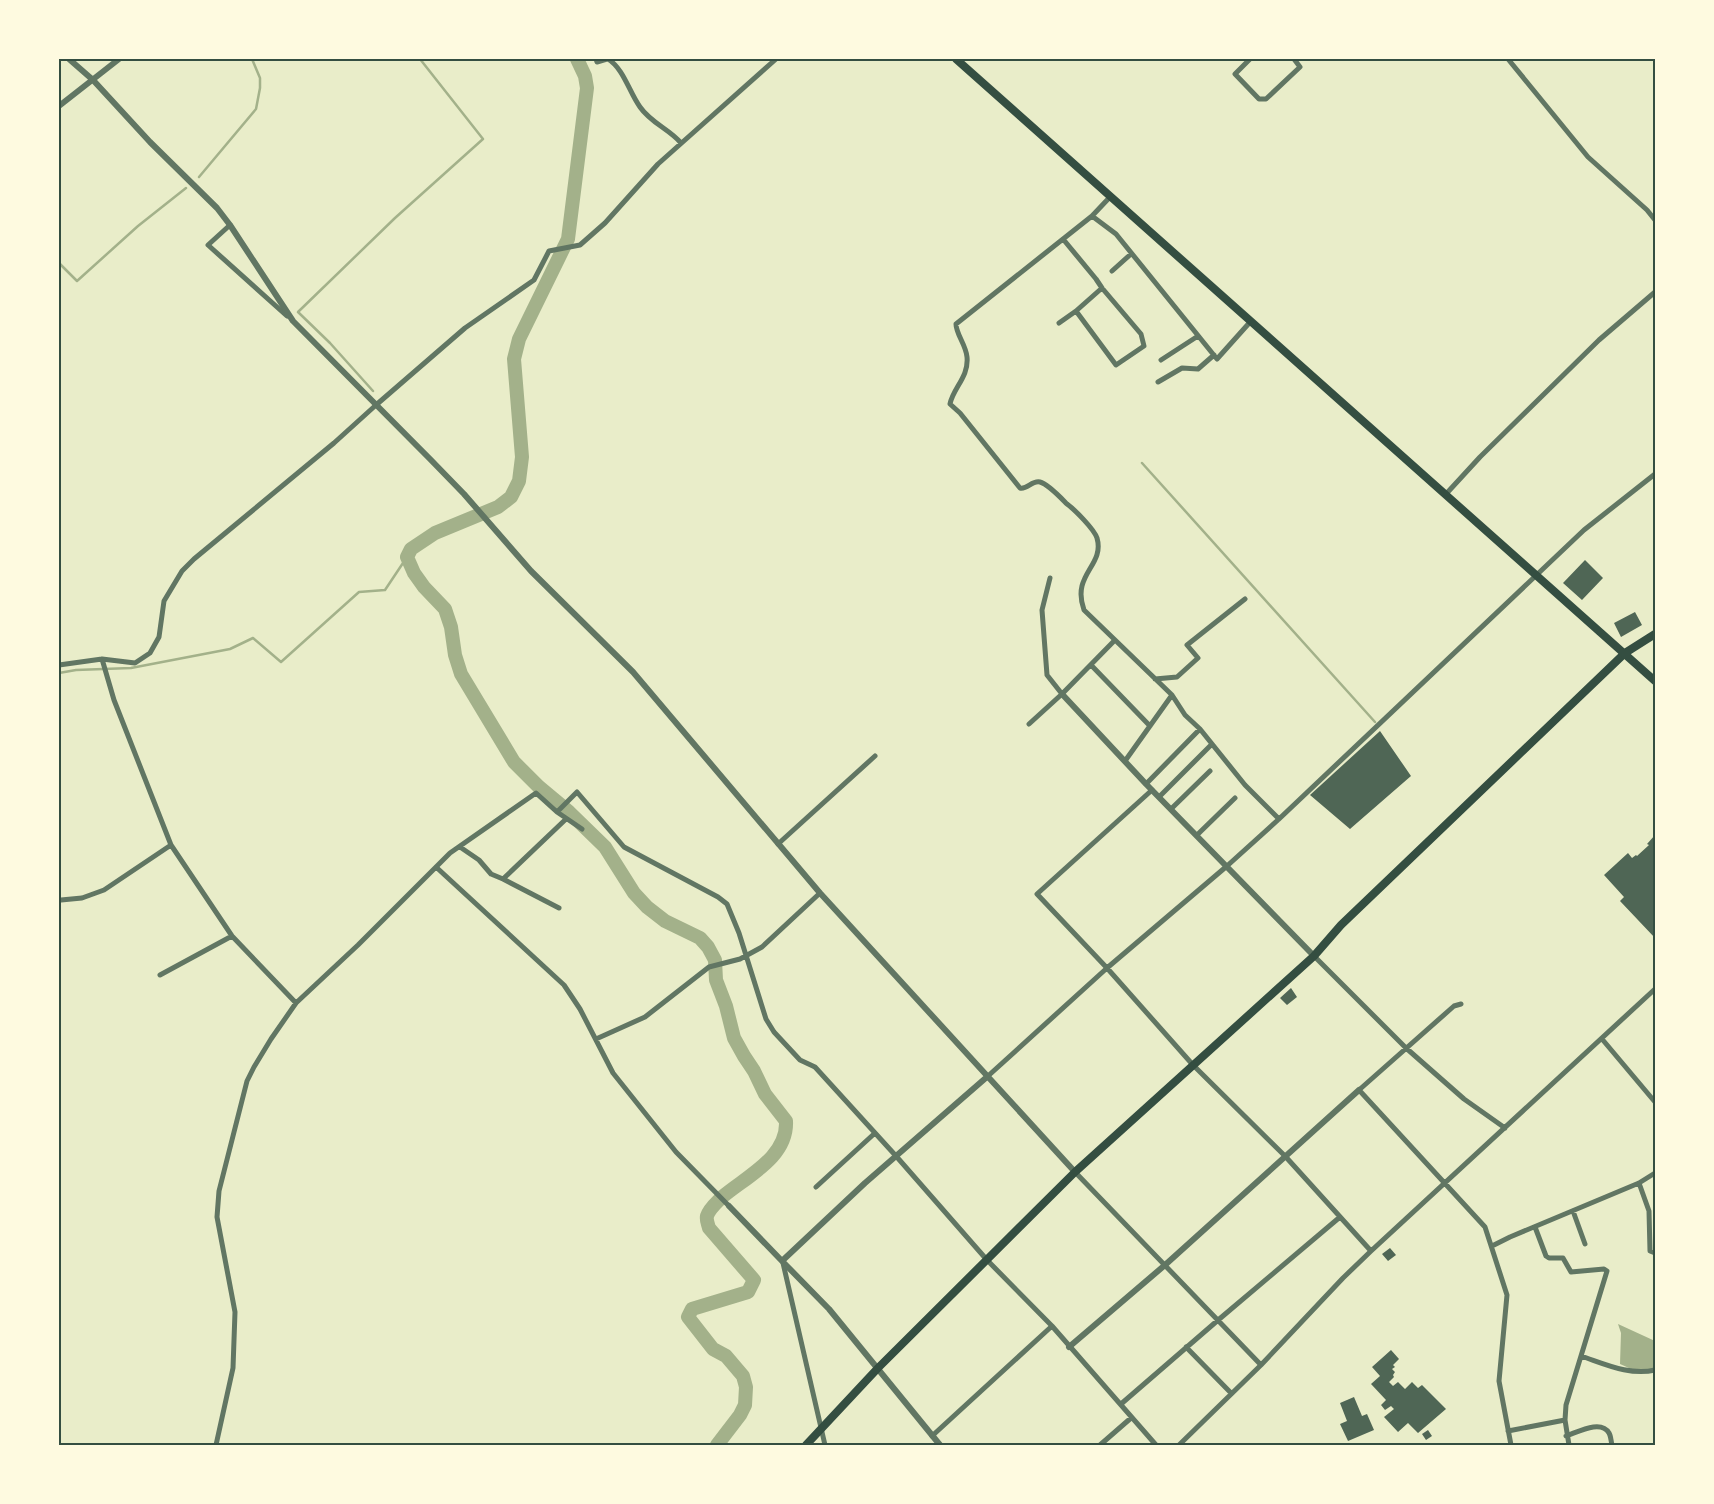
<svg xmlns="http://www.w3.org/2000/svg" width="1714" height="1504" font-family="'IBM Plex Serif',serif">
	<rect width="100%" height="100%" fill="#e9edc9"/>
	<path fill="#a3b18a" d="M1618,1324L1655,1341V1369L1638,1372L1620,1364L1621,1333Z"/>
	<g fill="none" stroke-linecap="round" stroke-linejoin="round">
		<path stroke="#a3b18a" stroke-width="2.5" d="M199,177L256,109L260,88V78L252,59
			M59,263L77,281L138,226L186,188
			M373,391L330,343L298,312L395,218L483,139L420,59
			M1142,463L1375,722
			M59,673L76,670L131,668L230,649L253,638L281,662L359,592L385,590L407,557"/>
		<path stroke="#a3b18a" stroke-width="14" d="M577,59L585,76L587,88L568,239L519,339L514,359L522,457L519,481L511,497L498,507L435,533L411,549L407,557L414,573L424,587L445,609L451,627L455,655L461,674L514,762L539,787L569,812L605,847L634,893L647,907L665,921L700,938L708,947L715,960L716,980L726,1006L734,1038L744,1056L754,1071L765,1094L786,1121C788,1158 745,1177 721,1198C716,1203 709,1209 707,1216C706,1220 708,1224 709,1228L754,1280L748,1292L692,1309L688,1317L713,1349L726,1356L743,1376L746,1387L745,1405L740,1415L717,1445"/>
	</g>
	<path fill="#4f6655" d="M1585,560L1603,578L1582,600L1563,583Z
		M1635,612L1642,625L1621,637L1614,623Z
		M1380,731L1411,776L1350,829L1310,795Z
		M1655,835V938L1620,901L1624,897L1604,875L1628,853L1632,858L1636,855L1637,856L1649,845L1647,844Z
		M1291,988L1297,997L1287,1005L1280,998Z
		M1390,1248L1396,1255L1388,1261L1382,1254Z
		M1391,1350L1399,1359L1393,1365L1395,1367L1392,1369L1395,1372L1393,1375L1394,1377L1389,1382L1393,1386L1398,1382L1405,1389L1412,1382L1418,1388L1422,1385L1446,1409L1418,1433L1408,1423L1398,1432L1384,1417L1394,1409L1391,1406L1385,1410L1381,1405L1386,1400L1371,1384L1380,1376L1372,1367Z
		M1354,1397L1362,1416L1367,1414L1374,1430L1348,1441L1340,1424L1347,1421L1340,1403Z
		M1428,1430L1432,1436L1426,1440L1422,1434Z"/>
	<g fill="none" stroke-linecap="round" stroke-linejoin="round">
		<path stroke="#617663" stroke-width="5" d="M596,59L597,62L607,59
			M608,59C624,69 629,92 640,107C651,123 669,129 681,143
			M1250,59L1235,74L1259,99H1266L1300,67L1294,59
			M1508,59L1588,157L1647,210L1655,220
			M1110,197L1092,216L956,324C956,334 966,345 967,357C969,377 953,388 950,404L960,413L1020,488C1027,490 1032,480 1040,482C1048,484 1061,498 1067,504C1075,510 1094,529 1097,538C1105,566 1071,574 1084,610L1172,695L1185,715L1200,729L1245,785L1279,819
			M1092,216L1116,234L1217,359L1251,321
			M230,225L208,245L287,316
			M1063,239L1096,279L1102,288L1141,334L1144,346L1116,365L1076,311
			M1112,271L1131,254
			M1059,323L1076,311L1102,288
			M1161,360L1198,336
			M1158,382L1182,368L1198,369L1214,355
			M1446,494L1480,457L1599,340L1655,292
			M102,659L114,700L171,845L232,936L296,1003
			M59,665L102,659L135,663L150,653L159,637L164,601L182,571L194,559L334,443L376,405L465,328L534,280L549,251L580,245L605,223L658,164L776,59
			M1091,665L1150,726
			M1155,679L1177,677L1198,658L1187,645L1245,599
			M1062,694L1115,640
			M1029,724L1062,694L1047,675L1042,610L1050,578
			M1125,761L1172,695
			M1146,784L1200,729
			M1152,790L1037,894L1107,968L1193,1065L1285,1156L1371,1251
			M1159,797L1212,744
			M1171,809L1210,771
			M557,812L582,829
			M1197,835L1235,798
			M778,844L875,756
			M460,847L479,860L491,874L503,879
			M436,867L564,985L580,1009L613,1073L676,1152L729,1206
			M61,900L82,898L104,890L171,845
			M559,908L503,879L566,819
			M1314,956L1406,1048L1464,1099L1505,1128
			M160,975L232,936
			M1461,1004L1454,1006L1359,1090L1485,1227L1507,1295L1499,1381L1511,1445
			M596,1039L645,1017L709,967L740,959L762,947L820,893
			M1602,1039L1655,1102
			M988,1076L1107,968L1227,866L1279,819L1584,530L1655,474
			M1075,1172L1261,1365
			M1639,1183L1649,1211L1650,1251L1655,1253
			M816,1187L875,1133
			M1573,1211L1585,1244
			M1535,1227L1546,1256L1549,1258H1563L1571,1272L1604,1269L1607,1271L1566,1405L1565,1420L1569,1445
			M1492,1246L1510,1237L1639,1183L1655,1173
			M783,1263L825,1445
			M1186,1347L1231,1393
			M1581,1356C1605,1364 1630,1376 1655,1370
			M1121,1404L1217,1321L1340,1217
			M1508,1431L1565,1420
			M932,1436L1052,1326
			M1566,1436C1578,1432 1601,1419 1609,1433C1611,1436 1611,1442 1612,1445
			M216,1445L233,1368L235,1312L217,1217L219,1191L247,1081L254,1067L271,1039L296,1003L358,945L450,853L536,793L557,812L577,792L624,847L718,897L727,904L739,933L766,1019L774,1032L800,1060L815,1067L896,1156L987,1260L1052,1326L1156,1445
			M1100,1445L1131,1418
			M1179,1445L1261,1365L1343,1278L1371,1251L1655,989"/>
		<path stroke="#617663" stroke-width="6" d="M69,59L93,80L150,142L217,208L230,225L293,321L430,459L464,494L531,571L633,672L820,893L1075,1172
			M59,106L119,59
			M1062,694L1146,784L1314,956
			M729,1206L782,1261
			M1069,1347L1165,1265L1359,1090
			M940,1445L829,1309L782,1261L865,1183L988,1076"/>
		<path stroke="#344e41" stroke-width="8" d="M806,1445L878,1368L1075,1172L1314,956L1341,925L1625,653"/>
		<path stroke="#344e41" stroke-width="8" d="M956,59L1655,681
			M1625,653L1655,634"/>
	</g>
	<rect width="1714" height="1504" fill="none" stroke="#fefae0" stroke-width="120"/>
	<rect x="60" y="60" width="1594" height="1384" fill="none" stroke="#344e41" stroke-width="2"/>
</svg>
